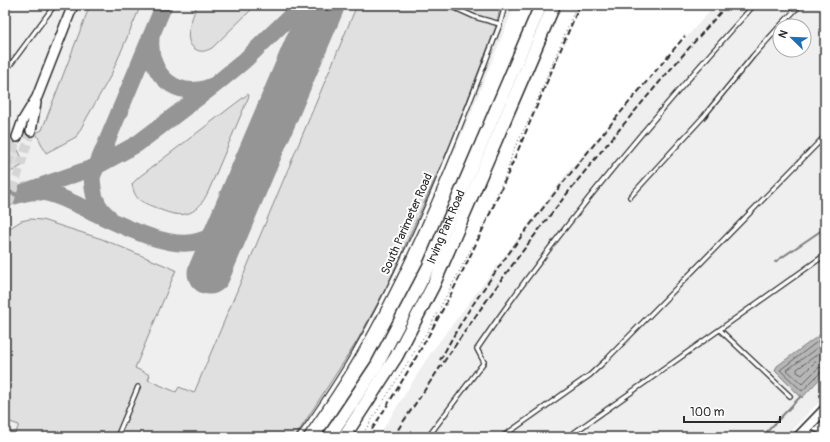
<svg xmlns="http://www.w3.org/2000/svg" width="830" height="442" font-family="Pangolin,sans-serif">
	<rect width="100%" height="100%" fill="#fff"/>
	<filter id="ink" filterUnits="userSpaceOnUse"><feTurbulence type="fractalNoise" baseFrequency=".025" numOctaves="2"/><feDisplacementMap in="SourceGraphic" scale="8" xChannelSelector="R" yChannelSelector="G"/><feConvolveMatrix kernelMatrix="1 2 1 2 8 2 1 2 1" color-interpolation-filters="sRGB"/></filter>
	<g filter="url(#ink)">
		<path fill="#efefef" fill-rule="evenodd" d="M5,5H515L471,113L401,271L351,366L304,437H5Z
			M715,5H825V396L785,437H378L430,354L568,172ZM780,26H804V50H780Z"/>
		<path fill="#e0e0e0" stroke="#868686" d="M90,5H141L111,75L76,137L46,153L36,133L42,130Z
			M197,5H256L212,48C206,51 201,53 195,49C181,40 193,17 197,5Z
			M357,5H501L495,29L450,145L387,286L356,343L295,437H14L19,425L10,422L8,426L5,425V231L21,221L30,219L42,220L102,239L176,270L135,368L150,375L148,380L176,392L179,387L194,393Z
			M248,94L249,96L209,190C196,219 180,219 154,207C140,201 135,200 132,184L139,177Z
			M5,130L10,134L25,164L5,175Z"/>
		<path fill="#b6b6b6" stroke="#7e7e7e" d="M825,331V373L802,398L775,371L777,366Z"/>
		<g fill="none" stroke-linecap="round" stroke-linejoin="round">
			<path stroke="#636363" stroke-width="1" d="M825,336L780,370L802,391L821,372L825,371
				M825,342L787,370L802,384L818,368L825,366
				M825,349L797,369V372L802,375L815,362L825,360"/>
			<path stroke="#7e7e7e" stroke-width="2" d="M775,262L825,228
				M762,437L801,396"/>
			<path stroke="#959595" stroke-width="17" d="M151,39C148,75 177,101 212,86
				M21,193L95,167L137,144L216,84L244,61L302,5
				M5,199C17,195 28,191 41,192C54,193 66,200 78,205C109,219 167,252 199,241C214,237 224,225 234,213
				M109,217C95,206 93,194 92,177L164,5"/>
			<path stroke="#959595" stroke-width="43" d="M209,273L323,5"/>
			<path stroke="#d5d5d5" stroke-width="9" stroke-dasharray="9 4.5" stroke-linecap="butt" d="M5,178L17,137
				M5,217L31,131"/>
			<g stroke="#2b2b2b" stroke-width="6">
				<path id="service" d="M455,8L475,17L500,24
					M780,26L800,5
					M5,72L54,6L60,5
					M630,197L704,116L753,56L780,26
					M720,330L790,396
					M806,430L820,437
					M117,437L138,387
					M299,437C318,410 337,382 354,353C414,249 457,136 500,24L505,5
					M428,437L484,362L477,349C559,228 657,113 754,5
					M502,437L590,375L605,361L825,136
					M568,437L825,255"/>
			</g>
			<g stroke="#2b2b2b" stroke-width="12">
				<path id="tertiary" d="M31,131L36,103
					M17,137L23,120L37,97L73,5
					M798,437L825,409"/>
			</g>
			<g stroke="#2b2b2b" stroke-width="15">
				<g id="primary">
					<path id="s1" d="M329,437L377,365L429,266L541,5"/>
					<path d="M344,437L396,357L433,286L554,5"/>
				</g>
			</g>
			<path stroke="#2b2b2b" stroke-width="1" stroke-dasharray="1 3" stroke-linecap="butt" d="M361,437L428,330L484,225L508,169L513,151L530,118L577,5"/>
			<use href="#service" stroke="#fff" stroke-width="3.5"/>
			<use href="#tertiary" stroke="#fff" stroke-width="9"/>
			<use href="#primary" stroke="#fff" stroke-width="12"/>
			<path stroke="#2b2b2b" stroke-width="2" stroke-dasharray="6 3" stroke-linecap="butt" d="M440,360C451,341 461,321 474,303C537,209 612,123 685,36
				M367,437C410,371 449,302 482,231C517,156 547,80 580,5
				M393,437C434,376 475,315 519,256C584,169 655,86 727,5"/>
		</g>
	</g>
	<g text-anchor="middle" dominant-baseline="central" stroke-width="4" stroke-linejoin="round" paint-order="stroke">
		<g font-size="12" fill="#2b2b2b" stroke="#fff">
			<text transform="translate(407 224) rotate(-66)">South Parimeter Road</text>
			<text stroke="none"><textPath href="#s1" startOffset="241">Irving Park Road</textPath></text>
		</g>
	</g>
	<rect width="830" height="442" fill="none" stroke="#fff" stroke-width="20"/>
	<rect x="10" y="10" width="810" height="422" fill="none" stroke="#2b2b2b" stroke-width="1.5" filter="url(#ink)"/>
	<g transform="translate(792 38) rotate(293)"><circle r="19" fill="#ffffff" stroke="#aaaaaa"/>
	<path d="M0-3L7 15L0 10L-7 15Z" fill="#1f6fb2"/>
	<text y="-6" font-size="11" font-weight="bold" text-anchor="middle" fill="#2b2b2b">N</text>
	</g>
	<path d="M684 416v6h96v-6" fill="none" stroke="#2b2b2b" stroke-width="2"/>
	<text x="690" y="416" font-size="12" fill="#2b2b2b" stroke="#ffffff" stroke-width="3" paint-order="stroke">100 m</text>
</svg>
